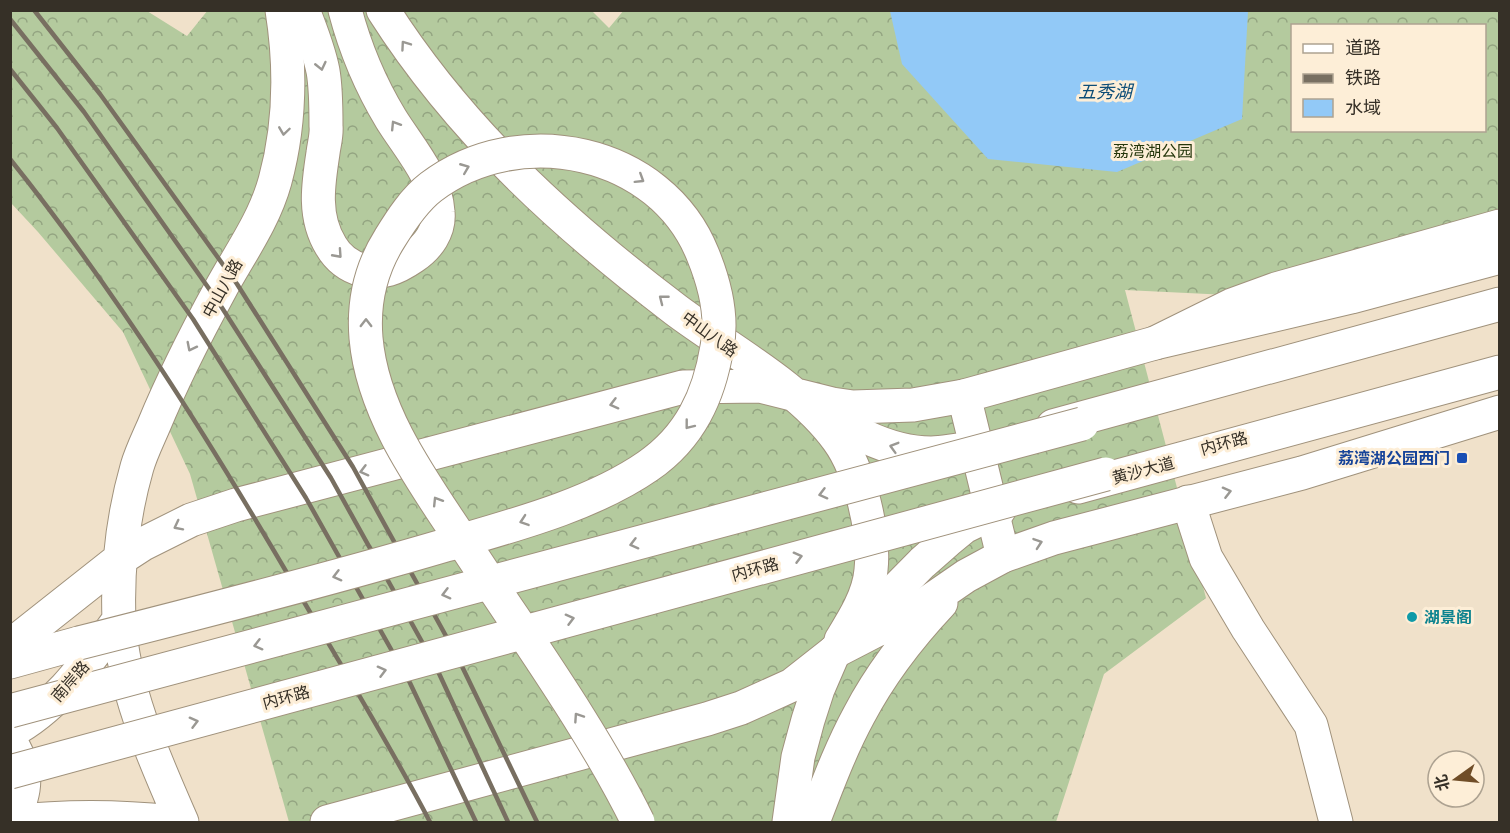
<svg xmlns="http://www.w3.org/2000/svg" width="1510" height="833" font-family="Manrope,'Noto Sans SC',sans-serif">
	<defs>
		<pattern id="forest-crowns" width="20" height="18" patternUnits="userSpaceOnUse" patternTransform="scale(1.5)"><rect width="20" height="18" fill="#b4ca9e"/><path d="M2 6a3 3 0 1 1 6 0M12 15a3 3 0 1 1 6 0" fill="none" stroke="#93a481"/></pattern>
	</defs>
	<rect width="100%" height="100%" fill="#f0e1ca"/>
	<path fill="url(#forest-crowns)" fill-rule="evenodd" d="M208,10H591L609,28L624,10L1499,11V220L1228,295L1125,290L1206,598L1104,674L1056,822H289L190,474L123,332L38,232L11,203V11H147L187,36ZM1292,26H1484V130H1292Z"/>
	<path fill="#92c9f7" d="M890,11H1248L1242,119L1117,172L988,159L902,64Z"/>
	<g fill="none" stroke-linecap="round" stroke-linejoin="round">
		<g stroke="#a0927c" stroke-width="35">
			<path id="minor" d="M303,10C311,30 319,51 323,71C326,88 326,108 326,126C327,135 324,144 323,153C318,185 313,217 331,246C338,258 348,266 362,270C381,275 397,268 413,257C428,247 440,231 438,212C436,177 409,148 391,119C371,86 355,48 345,10
				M964,396L1003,556
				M1188,502L1206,558L1248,629L1311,725L1336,822
				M10,741C29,772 27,790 12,822"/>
		</g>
		<g stroke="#a0927c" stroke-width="35">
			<path id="major" d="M383,10C460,131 563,224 676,310C728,349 800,387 838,440C860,470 875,533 871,570C869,595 854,619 841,640
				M10,646L120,559L143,544L191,520L236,505L683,387L760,386L832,404L853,407L913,405L964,396L1155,343L1232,305L1276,289L1500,226
				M10,732C57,707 87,663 118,621
				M10,822C65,816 117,816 171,822
				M182,822C154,758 123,690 119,620C117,569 123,516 137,467C141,453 148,439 154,425C173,379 196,334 220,290C239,255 264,221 275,181C290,126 291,67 282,10
				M327,822L707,719L741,708L792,685L834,652L921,607L966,576L1003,556L1054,538L1302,473L1500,412
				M813,822C827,786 840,750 859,715C880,675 910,636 941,603"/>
		</g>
		<g stroke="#a0927c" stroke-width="35">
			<path id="highway" d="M1155,343L1351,297L1500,257
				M795,395C836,421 880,453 931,453C941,453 950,451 959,450
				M1053,426L1500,304
				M1078,487L1500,372
				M10,662L79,643
				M789,822L798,757L808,720L818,689L834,652L922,563L947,541L964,527L999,510"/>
		</g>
		<use href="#minor" stroke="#fff" stroke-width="33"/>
		<use href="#major" stroke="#fff" stroke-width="33"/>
		<use href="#highway" stroke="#fff" stroke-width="33"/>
		<path stroke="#786f61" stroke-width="4.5" d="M34,10L100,94L237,284L353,467L457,656L537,822
			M10,19L84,112L217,300L331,478L436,667L508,822
			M10,69L57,128L193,319L306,498L410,683L476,822
			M10,159C118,294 210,441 297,590C342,667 389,743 430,822"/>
		<g stroke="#a0927c" stroke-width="35" stroke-linecap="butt">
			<path id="highway-bridge" d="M79,643C202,612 324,581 446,545C511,526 592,505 648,466C690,437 709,396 717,347C723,317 714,282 703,255C661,149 519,120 431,187C414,200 401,220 390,238C371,268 363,302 366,338C373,419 430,491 473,557C530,644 592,729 638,822
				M10,711L1082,424
				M10,772L1106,474"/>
		</g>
		<use href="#highway-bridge" stroke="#fff" stroke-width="33"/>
	</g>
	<defs><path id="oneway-chevron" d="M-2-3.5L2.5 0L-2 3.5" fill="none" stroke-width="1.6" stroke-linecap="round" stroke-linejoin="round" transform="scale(1.5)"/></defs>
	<g stroke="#9a9893">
		<use href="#oneway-chevron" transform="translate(405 45) rotate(-125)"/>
		<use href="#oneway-chevron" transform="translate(321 66) rotate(77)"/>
		<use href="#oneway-chevron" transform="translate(395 125) rotate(-122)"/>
		<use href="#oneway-chevron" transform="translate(284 131) rotate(98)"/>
		<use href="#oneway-chevron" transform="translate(465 168) rotate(-22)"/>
		<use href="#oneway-chevron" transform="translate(640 179) rotate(32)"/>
		<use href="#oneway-chevron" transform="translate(338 254) rotate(48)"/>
		<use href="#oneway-chevron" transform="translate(663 299) rotate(-142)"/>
		<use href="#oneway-chevron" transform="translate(366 323) rotate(-90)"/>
		<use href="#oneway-chevron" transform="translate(191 347) rotate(117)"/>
		<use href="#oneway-chevron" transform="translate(614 404) rotate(165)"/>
		<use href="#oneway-chevron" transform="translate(689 425) rotate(128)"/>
		<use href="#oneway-chevron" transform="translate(894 447) rotate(-164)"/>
		<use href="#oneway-chevron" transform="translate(364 471) rotate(165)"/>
		<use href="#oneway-chevron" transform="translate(1227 492) rotate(-14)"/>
		<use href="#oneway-chevron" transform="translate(823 494) rotate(165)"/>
		<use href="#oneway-chevron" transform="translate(437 501) rotate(-122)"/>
		<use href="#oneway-chevron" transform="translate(524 521) rotate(161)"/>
		<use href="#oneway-chevron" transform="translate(178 526) rotate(153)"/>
		<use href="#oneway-chevron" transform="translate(1038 543) rotate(-19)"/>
		<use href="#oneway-chevron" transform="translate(634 544) rotate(165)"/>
		<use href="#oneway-chevron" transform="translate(798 557) rotate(-15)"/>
		<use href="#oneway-chevron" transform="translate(337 576) rotate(165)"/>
		<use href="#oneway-chevron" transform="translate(446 594) rotate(165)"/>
		<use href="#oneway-chevron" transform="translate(570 619) rotate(-15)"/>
		<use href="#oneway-chevron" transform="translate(258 645) rotate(165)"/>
		<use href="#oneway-chevron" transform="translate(382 671) rotate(-15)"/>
		<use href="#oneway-chevron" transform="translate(578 717) rotate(-124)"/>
		<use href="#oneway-chevron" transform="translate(194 722) rotate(-15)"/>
	</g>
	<rect fill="#1a4fb4" stroke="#fdeed7" stroke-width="2" x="1456" y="452" width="12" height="12" rx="3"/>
	<circle fill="#0f9aa8" stroke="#fdeed7" stroke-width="2" cx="1412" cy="617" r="6"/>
	<g text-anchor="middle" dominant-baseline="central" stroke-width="6" stroke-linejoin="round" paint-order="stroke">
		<g font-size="16" fill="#25370c" stroke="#fdeed7">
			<text x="1153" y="151">荔湾湖公园</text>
		</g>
		<g font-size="16" fill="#363027" stroke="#fdeed7">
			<text transform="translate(222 288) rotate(-61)">中山八路</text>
			<text transform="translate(710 334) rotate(36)">中山八路</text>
			<text transform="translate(1224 443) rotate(-15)">内环路</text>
			<text transform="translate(1143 470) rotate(-15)">黄沙大道</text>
			<text transform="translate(755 569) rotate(-15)">内环路</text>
			<text transform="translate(70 681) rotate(-49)">南岸路</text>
			<text transform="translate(286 697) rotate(-15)">内环路</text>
		</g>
		<g font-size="16" font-weight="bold" fill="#164399" stroke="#fdeed7" text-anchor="end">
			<text x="1450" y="458">荔湾湖公园西门</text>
		</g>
		<g font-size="16" font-weight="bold" fill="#0d838f" stroke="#fdeed7" text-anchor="start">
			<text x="1424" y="617">湖景阁</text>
		</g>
		<g font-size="18" font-style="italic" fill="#0d4d77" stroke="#fdeed7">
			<text x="1105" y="91">五秀湖</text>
		</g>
	</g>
	<rect width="1510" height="833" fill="none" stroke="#363027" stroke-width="24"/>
	<rect x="1291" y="24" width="195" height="108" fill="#fdeed7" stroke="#ada291" stroke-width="1.5"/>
	<rect x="1303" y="44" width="30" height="9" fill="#ffffff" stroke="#ada291" stroke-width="1.5"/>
	<text x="1345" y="54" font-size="18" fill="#363027">道路</text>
	<rect x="1303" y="74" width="30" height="9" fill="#786f61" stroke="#ada291" stroke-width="1.5"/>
	<text x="1345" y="84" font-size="18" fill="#363027">铁路</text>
	<rect x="1303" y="99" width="30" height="18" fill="#92c9f7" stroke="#ada291" stroke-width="1.5"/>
	<text x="1345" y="114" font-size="18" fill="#363027">水域</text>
	<g transform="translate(1456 779) rotate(255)"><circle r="28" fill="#fdeed7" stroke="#ada291" stroke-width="1.5"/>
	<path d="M0-4.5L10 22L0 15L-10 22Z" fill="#704d27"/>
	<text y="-9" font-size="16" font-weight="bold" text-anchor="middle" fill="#363027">北</text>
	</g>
</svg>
